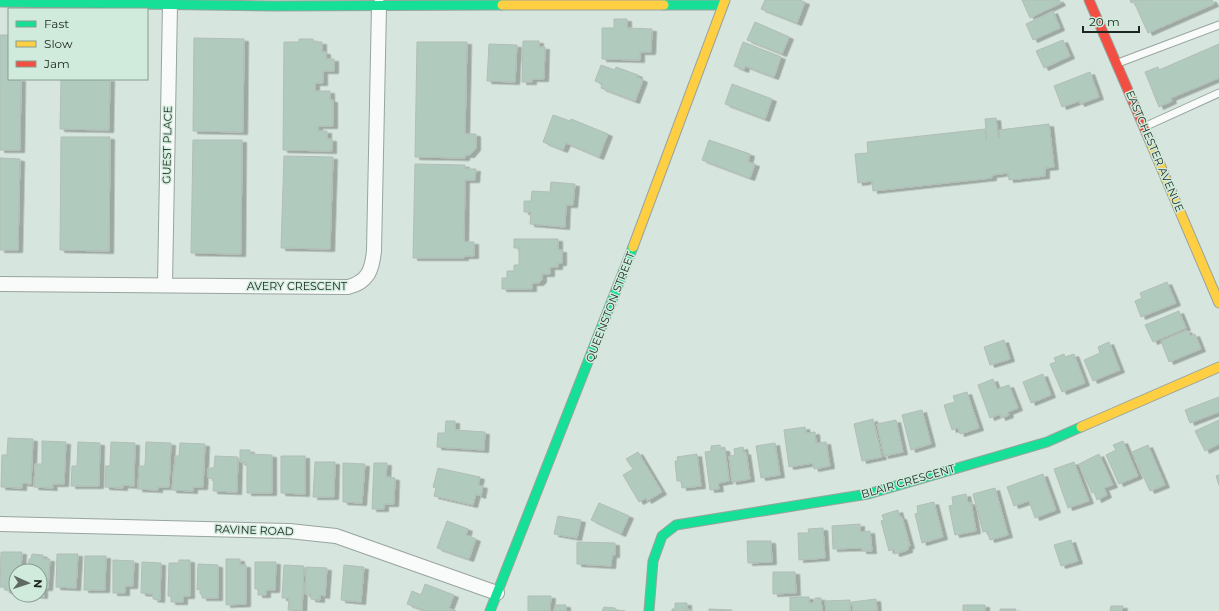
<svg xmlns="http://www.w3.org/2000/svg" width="1219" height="611" font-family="Montserrat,sans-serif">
	<defs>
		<filter id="shadow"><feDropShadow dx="4.5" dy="2.5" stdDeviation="0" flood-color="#0004"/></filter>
	</defs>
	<rect width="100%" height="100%" fill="#d6e5dd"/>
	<path fill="#b0cbbe" stroke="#b2bdb7" filter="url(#shadow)" d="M765,0H799L805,2L797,23L761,9Z
		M1022,0H1059L1061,3L1030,18Z
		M1130,0H1212L1214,4L1148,33L1134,2L1131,3Z
		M1053,11L1060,28L1033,40L1026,24Z
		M614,19H627V28L652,29L651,52H640V60L602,59V28H614Z
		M755,22L789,37L782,54L747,40Z
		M0,35H9V79H21L20,150H0Z
		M194,38L244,39L243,132L193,131Z
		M299,39H313V42H322V52H326V59H334V71H323V83H315V91H330V100H333V126H318V131H327V139H332V151L283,150L284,42H299Z
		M1063,40L1070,56L1044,68L1036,51Z
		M523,41H539V47H545L544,79H532V82H522Z
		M417,42H467L465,134H476V148L470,155H465V158L415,157Z
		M743,42L781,57L774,77L745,66L744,70L734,66Z
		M489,44L517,45L515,82L487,81Z
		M1219,44V78L1171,98L1172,101L1159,107L1145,72L1158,67L1159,70Z
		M601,65L615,70L616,67L638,75L637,77L643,80L635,101L601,88L602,84L595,81Z
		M1090,72L1099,97L1080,104L1079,101L1062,107L1054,86Z
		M61,79H110L109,130L60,129Z
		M732,84L772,99L765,119L725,104Z
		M553,115L570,121L571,119L608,134L599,157L566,143L563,150L543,142Z
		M996,118L998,138H1000L999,130L1049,124L1054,167L1045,168V176L1009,180L1008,173L992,175V178L873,191L872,181L858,183L855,154L868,153L867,142L985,129L986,140H987L985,119Z
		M61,137H110L109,251L60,250Z
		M193,140H242L241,254L191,253Z
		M709,140L750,154L748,162L755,164L750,178L702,160Z
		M284,156L333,157L330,249L281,248Z
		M0,158L20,159L18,250H0Z
		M415,164L465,165V169H476L475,180H465L464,242H474V256H464V258H413Z
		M551,182L575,184L573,205H566L565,227L530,224L531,212H524V201H531L532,191L550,192Z
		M514,239H558V250H562V263H558V267H550V274H542V280L539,283H532V289H502V278H507V271H514V265H519V248H514Z
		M1167,282L1176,303L1141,317L1135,301L1142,298L1140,293Z
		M1179,311L1186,328L1153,342L1145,325Z
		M1187,330L1190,336L1195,334L1201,349L1169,362L1161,341Z
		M1004,340L1010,359L990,365L984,347Z
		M1109,342L1120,370L1093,381L1084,360L1100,353L1098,347Z
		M1064,354L1065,357L1074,354L1085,383L1062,392L1050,364L1056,362L1054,358Z
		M1043,374L1051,395L1031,403L1023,382Z
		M993,379L997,389L1009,385L1018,408L1008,412L1009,415L1001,418L1000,414L990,418L978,385Z
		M967,392L979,428L960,434L958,428L952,430L944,405L955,402L953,396Z
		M1219,397V412L1190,423L1185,410Z
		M922,410L931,444L911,450L902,415Z
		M873,419L882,457L862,461L854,424Z
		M896,420L903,452L884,456L877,424Z
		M1219,420V444L1205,451L1195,431Z
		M446,421H455V430L485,432L484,450L437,447L438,433H445Z
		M805,427L806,433L815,432L816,443L826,442L830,466L814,469L813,463L789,467L784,430Z
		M8,438L33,439L31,484L22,483V488L1,487L2,455H7Z
		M42,441L66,442L64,484H52L53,488L34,487L35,464H42Z
		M1123,441L1138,476L1119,484L1106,455L1116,450L1113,445Z
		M78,442L100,443L99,486H71L72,466H77Z
		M111,442L135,443L134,486L123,485V488L105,487V466H110Z
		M146,442L171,443L169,487H158V490L138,489L139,466H145Z
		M180,443L205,444L203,487H193V491L172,490L174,464L175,465V456H179Z
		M775,443L780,475L761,478L756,446Z
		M720,445L721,449H725L729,481L718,483L719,489L710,490L705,452L711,451V446Z
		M1148,445L1165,485L1150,491L1132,452Z
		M743,447L744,453L746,452L750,479L732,482L729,456L735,455L734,449Z
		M240,450H250V454L272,455V493H247V463L240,462Z
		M638,452L662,492L647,501L646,498L639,502L623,475L633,469L626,459Z
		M697,454L701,486L682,488L681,481H677L675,461H678L677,457Z
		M1099,454L1113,485L1104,488L1107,495L1097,500L1094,492L1092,493L1079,464Z
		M215,456L238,457L237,492L213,491L214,479L208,478V468H214Z
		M281,456H305V494L281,493Z
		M315,462H335L334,497H313Z
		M1074,462L1089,501L1068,508L1054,469Z
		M343,463L365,464L362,503L343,502Z
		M374,463H387L386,477L395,478L394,504H384V509H372Z
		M438,468L480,477L478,485L483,486L481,496L476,494L473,505L434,496L436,488L433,487Z
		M1043,474L1056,510L1035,518L1029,501L1014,506L1007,487Z
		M1219,475V485L1216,476Z
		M995,488L1008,535L990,540L987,531L983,532L973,494Z
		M966,494L968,503L971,502L976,531L955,535L949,506L953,505L952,497Z
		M934,502L943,537L922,543L915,514L918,513L917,506Z
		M599,503L629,516L621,534L591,520Z
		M898,510L900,517H902L910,546H908V550L895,554L894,549L889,551L881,521L884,520L882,515Z
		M558,516L581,520L577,538L554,534Z
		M447,521L468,529L466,535L476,539L469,559L437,548Z
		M860,524V532L870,531L872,551H862V548L833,549L832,526Z
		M823,528L825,558L799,560L798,533H809L808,529Z
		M1071,540L1078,561L1061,566L1054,545Z
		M747,541H771L772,562L748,563Z
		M577,542L615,543V555H612L611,566L577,564Z
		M1,552H22L21,571H16V587H14V591L5,590V587H0Z
		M32,554L43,555V559H50L48,588H43V596L30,595H40V571H28L29,559H31Z
		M57,554H78L76,588L56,587Z
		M85,556H106L105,590H84Z
		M226,559H240V565H246V604L226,605Z
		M113,560L134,561L133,586H125V593H113Z
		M179,560H190V596H183V602H171V596H168L169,563H179Z
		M142,562L161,563L160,600L153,599V594L141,593Z
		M255,562H276L275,590H266V595H258V589H255Z
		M198,564L218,565V598H202V594H200V589L197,590Z
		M284,565L304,566L302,611L288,610L289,598H282Z
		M344,565L364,567L361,602L341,600Z
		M306,567L327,568L325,596L320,595V600L311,599V594H305Z
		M773,572H795L796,593L773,594Z
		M425,584L454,595L449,608L456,611H426L407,604L412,591L421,595Z
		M528,596H551L550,611H528Z
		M790,597H809V603H815V598H821L822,611H790Z
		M876,599L877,611H853L852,602Z
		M850,600V611H826L825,601Z
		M675,603H687V609L692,610V611H672V609H675Z
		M555,605H566V611H554Z
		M963,605H985V611H963Z
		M1111,606H1123L1122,611H1110Z
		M604,607L615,608L616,610L625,611H602Z
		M709,609L732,610V611H709Z
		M1000,609H1016L1015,611H1000Z"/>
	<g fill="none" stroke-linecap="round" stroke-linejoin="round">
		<g stroke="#98a49e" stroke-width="9">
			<path id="lane" d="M1118,63L1219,25
				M1144,127L1219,93"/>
		</g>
		<g stroke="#98a49e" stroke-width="16">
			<path id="street" d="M0,284L348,287C368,282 372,270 374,251L379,6
				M165,285L170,4
				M0,524L289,531L336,536L497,593"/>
		</g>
		<g stroke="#98a49e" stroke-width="11">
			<path id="fast" d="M0,2L274,6L502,5
				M664,5H723
				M490,611L633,247
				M649,611L653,561L662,536L676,525L868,494L1047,442L1081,427"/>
		</g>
		<g stroke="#98a49e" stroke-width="11">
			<path id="slow" d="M502,5H664
				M1149,139L1219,303
				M633,247L725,0
				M1081,427L1219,367"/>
		</g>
		<g stroke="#98a49e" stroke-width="11">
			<path id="jam" d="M1089,0L1149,139"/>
		</g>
		<use href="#lane" stroke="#f9fbfa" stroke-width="7"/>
		<use href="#street" stroke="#f9fbfa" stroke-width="14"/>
		<use href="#fast" stroke="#16e098" stroke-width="9"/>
		<use href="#slow" stroke="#ffcf43" stroke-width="9"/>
		<use href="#jam" stroke="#f24e42" stroke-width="9"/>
	</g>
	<g text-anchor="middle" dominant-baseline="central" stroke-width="3" stroke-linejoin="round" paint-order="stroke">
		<g font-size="11" fill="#1d2721" stroke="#d0ebdc">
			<text transform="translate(167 145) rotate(-89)">GUEST PLACE</text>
			<text transform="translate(1155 151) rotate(67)">EASTCHESTER AVENUE</text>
			<text x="297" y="286">AVERY CRESCENT</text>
			<text transform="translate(610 307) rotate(-69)">QUEENSTON STREET</text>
			<text transform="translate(908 481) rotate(-16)">BLAIR CRESCENT</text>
			<text transform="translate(254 530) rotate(2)">RAVINE ROAD</text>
		</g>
	</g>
	<rect x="8" y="8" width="140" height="72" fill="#d0ebdc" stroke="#889d91"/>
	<rect x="16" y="21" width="20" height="6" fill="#16e098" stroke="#889d91"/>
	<text x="44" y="28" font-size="12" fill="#1d2721">Fast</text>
	<rect x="16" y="41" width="20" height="6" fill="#ffcf43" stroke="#889d91"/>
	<text x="44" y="48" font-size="12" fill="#1d2721">Slow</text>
	<rect x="16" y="61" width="20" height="6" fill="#f24e42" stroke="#889d91"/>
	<text x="44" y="68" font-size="12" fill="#1d2721">Jam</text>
	<g transform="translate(28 583) rotate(93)"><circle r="19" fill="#d0ebdc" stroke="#889d91"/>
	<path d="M0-3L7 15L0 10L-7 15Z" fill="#5e6a63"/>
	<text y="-6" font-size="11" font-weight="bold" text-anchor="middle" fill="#1d2721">N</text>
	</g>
	<path d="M1083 26v6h56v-6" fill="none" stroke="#1d2721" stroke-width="2"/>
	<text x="1089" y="26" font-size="12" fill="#1d2721" stroke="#d0ebdc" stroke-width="3" paint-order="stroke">20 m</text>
</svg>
